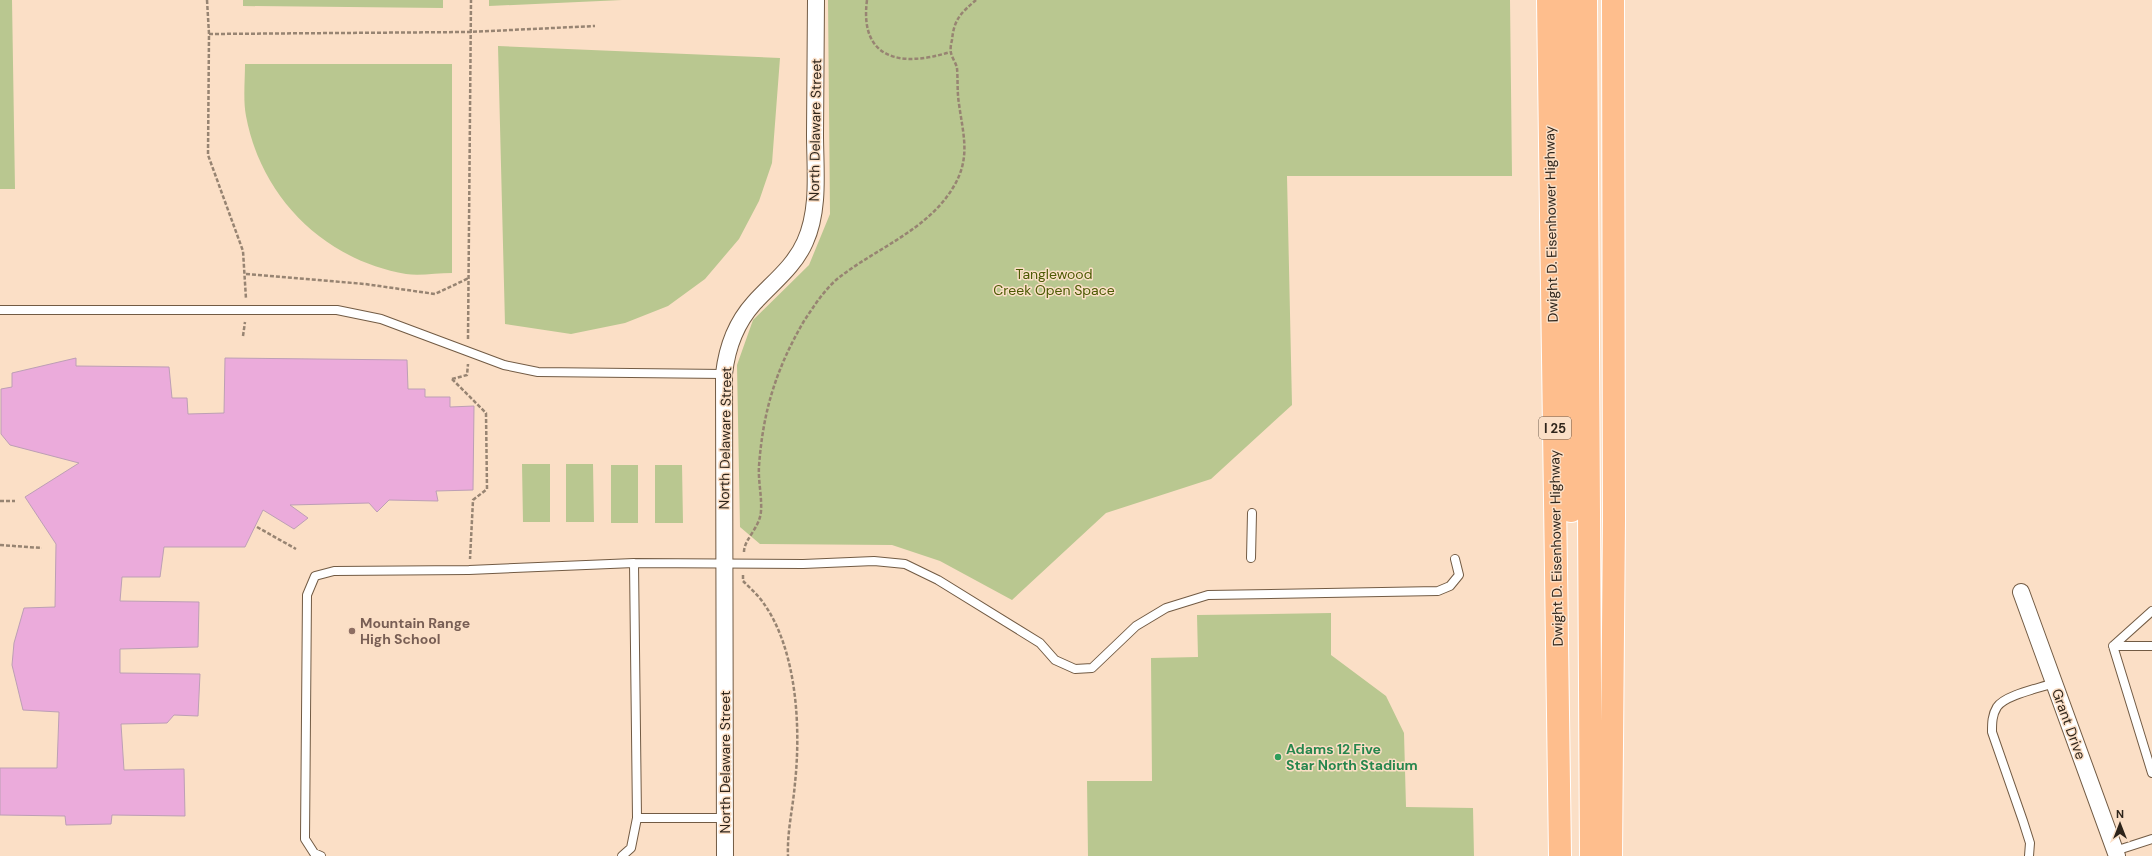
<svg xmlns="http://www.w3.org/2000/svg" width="2152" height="856" font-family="'DM Sans',sans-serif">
	<rect width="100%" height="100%" fill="#fbdfc6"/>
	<path fill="#b9c790" d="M0,0H12L15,189H0Z
		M243,0H443V8L243,6Z
		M489,0H622L489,6Z
		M828,0H1510L1512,176H1287L1292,405L1211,479L1106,513L1012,600L940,561L892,545L760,544L740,527L737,365L753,320L809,265L830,214Z
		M498,46L780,58L772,163L759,201L739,239L705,279L668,306L625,323L571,334L505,324Z
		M245,64H452V273C437,273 420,276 406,274C324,260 261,197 246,116C243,100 245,81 245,64Z
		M522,464H550V522H523Z
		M566,464H593L594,522H566Z
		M611,465H638V523H611Z
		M655,465H682L683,523H655Z
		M1331,613V655L1386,696L1404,733L1406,807L1473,808L1474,856H1088L1087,781H1152L1151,658L1198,657L1197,615Z"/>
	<path fill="#ebabdb" stroke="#bd9fb5" d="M76,358V366L169,367L172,398H187L188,414L224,413L225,358L407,360L408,389H425V397H450V407L474,406L473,490L436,491L438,501L389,500L377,512L369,503L290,505L308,518L294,529L263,510L245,547H164L160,577H122L120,601L199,602L198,647L120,649V673L200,674L198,716L174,715L167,723L121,724L124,770L184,769L185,816L112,815L111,824L66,825L65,816L0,815V768H57L59,712L23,710L12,665L14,643L24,608L55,607L56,544L25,497L79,463L10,445L1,434V389L12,387V373Z"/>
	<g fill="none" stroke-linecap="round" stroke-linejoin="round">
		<g stroke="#725b44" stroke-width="10">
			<path id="lane" d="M0,310H337L381,319L504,365L538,372L724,374
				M1251,558L1252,513
				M2113,646L2152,773
				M2113,646L2152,611
				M2113,646H2152
				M637,818H725
				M2115,851L2152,839
				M321,856L314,853L305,839L307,595L315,576L334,571L469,570L634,563L803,564L874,561L905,564L938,580L1040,643L1055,660L1075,669L1092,668L1136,626L1166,608L1208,595L1438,591L1450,586L1459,575L1455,559
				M622,856L631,848L637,818L634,563
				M2029,856L2030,843L2023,821L1992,732C1992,723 1992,715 1997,707C2005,695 2040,688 2054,683"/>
		</g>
		<g stroke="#725b44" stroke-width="18">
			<path id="street" d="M2021,592L2117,856
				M725,856L724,374C727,347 736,323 754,303C772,283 794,267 805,242C820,209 815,169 815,134C815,89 816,45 816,0"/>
		</g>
		<g stroke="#fff" stroke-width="24">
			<path id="highway" d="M1548,0L1560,856
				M1568,0L1571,511
				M1586,0L1591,856
				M1611,856L1614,520L1613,0"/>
		</g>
		<path stroke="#978472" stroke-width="2.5" stroke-dasharray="4 2" stroke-linecap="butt" d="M207,0L209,34L208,155L243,251L246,299
			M867,0C859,61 903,67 950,52
			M209,34L469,32L595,26
			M246,274L365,284L435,294L469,278
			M243,336L245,322
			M468,339L471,0
			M452,379L467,375L468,364
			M452,379L486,413L487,489L473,500L470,559
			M0,501H15
			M257,527L296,549
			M0,545L42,548
			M744,552C744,539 760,528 761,511C762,496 758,481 759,466C763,411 776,369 804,321C814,306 826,287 841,276C879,247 929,229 954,186C971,157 963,134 959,104C957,92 958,80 957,68C956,63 952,58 951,53C950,49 951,44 952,40C954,19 961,13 976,0
			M743,575V581C749,587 756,593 762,601C797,648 801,727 795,783C793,808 787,831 788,856"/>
		<use href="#lane" stroke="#fff" stroke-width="8"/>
		<use href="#street" stroke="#fff" stroke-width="16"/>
		<use href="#highway" stroke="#febe8d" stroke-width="22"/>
	</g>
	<circle fill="#8d6e63" stroke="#fbdfc6" stroke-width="1.5" cx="352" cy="631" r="4"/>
	<circle fill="#2e9e5b" stroke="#fbdfc6" stroke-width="1.5" cx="1278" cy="757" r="4"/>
	<g text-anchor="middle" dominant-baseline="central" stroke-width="3" stroke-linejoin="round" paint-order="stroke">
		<rect fill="#fbdfc6" stroke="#6c5c4e" stroke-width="1" x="1539" y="417" width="32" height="22" rx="3"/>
		<g font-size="13" font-weight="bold" fill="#2e241a">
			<text x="1555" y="428">I 25</text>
		</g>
		<g font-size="14" fill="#2e241a" stroke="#fbdfc6">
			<text transform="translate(815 130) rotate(-89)">North Delaware Street</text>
			<text transform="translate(1551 224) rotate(-91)">Dwight D. Eisenhower Highway</text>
			<text transform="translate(725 438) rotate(-89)">North Delaware Street</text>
			<text transform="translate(1556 548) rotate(-91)">Dwight D. Eisenhower Highway</text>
			<text transform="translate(2069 724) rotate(70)">Grant Drive</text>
			<text transform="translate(725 762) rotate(-90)">North Delaware Street</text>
		</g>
		<g font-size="14" fill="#4c5a04" stroke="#fbdfc6">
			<text x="1054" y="274">Tanglewood<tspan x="1054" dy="16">Creek Open Space</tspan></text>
		</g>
		<g font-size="14" font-weight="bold" fill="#785e54" stroke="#fbdfc6" text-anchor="start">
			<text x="360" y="623">Mountain Range<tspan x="360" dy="16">High School</tspan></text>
		</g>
		<g font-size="14" font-weight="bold" fill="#27864d" stroke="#fbdfc6" text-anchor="start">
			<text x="1286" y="749">Adams 12 Five<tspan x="1286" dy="16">Star North Stadium</tspan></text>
		</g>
	</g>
	<g transform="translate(2120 824)" stroke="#fbdfc6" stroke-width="3" paint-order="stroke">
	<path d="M0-3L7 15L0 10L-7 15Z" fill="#2e241a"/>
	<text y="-6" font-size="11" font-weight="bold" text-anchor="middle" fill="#2e241a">N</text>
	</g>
</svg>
